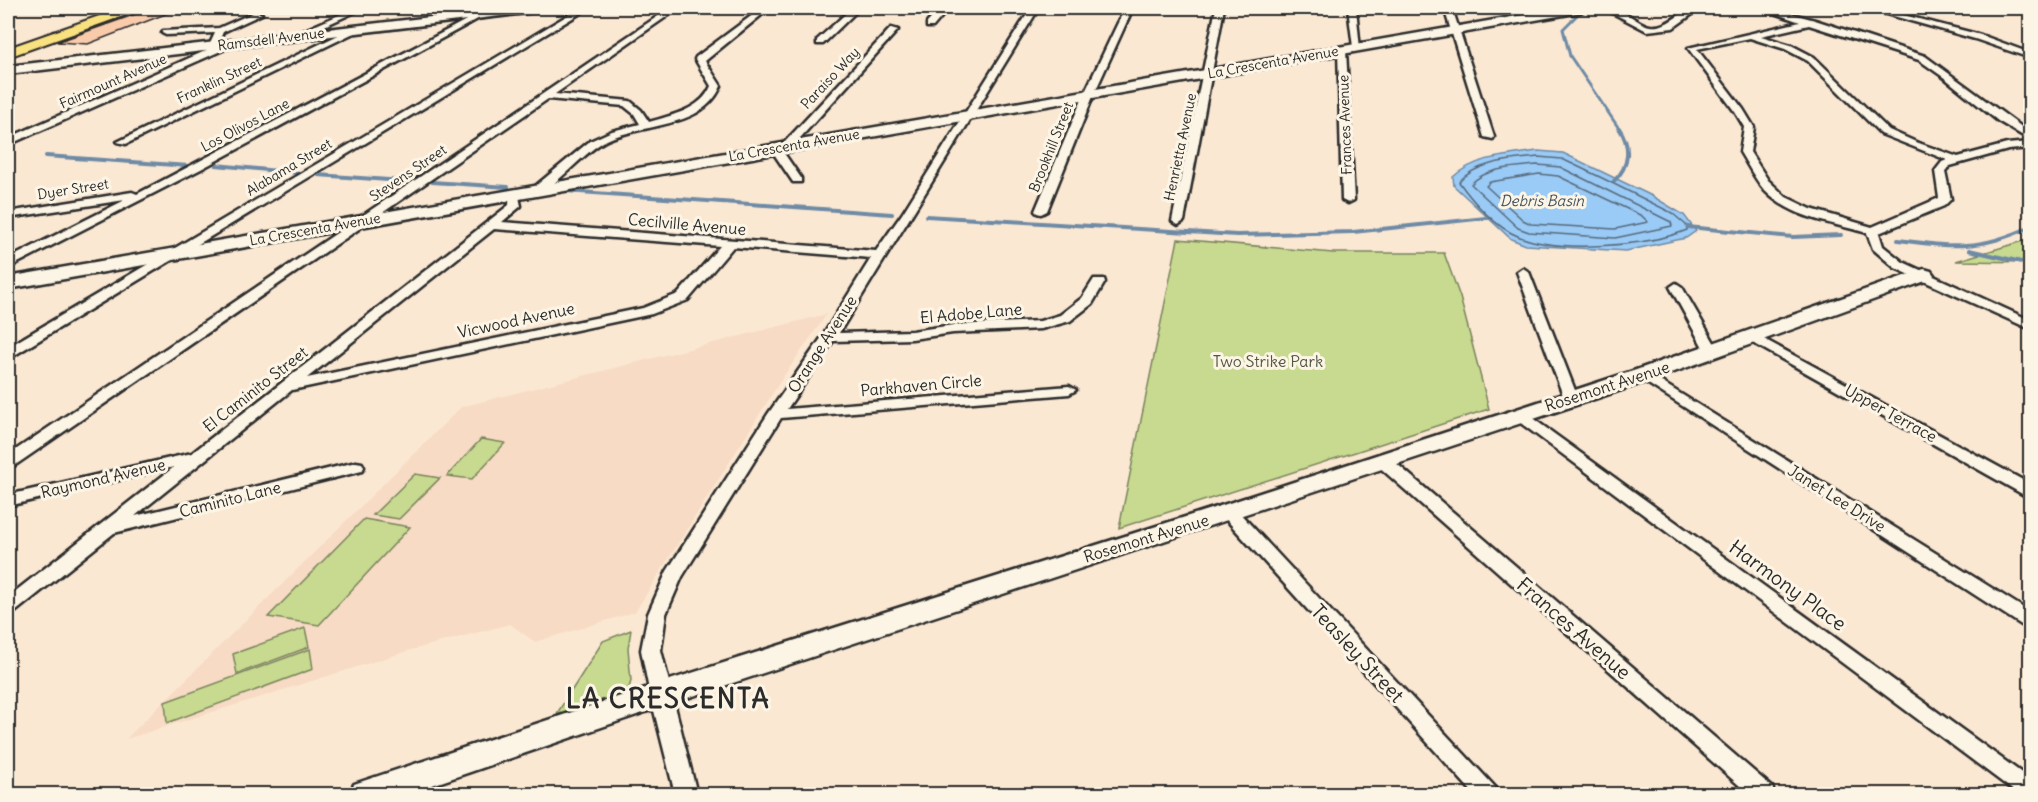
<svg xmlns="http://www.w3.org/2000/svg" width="2038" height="802" font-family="Delius,sans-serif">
	<rect width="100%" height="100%" fill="#fbe8d3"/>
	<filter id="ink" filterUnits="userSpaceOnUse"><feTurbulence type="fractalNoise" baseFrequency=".0167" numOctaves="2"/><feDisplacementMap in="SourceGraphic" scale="12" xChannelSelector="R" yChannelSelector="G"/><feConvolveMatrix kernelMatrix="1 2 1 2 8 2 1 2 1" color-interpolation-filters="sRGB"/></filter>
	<g filter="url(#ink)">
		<path fill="#f7dbc4" d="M827,314L783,377L635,612L535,642L510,624L411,650L126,739L461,407Z"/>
		<path fill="#c7da8f" stroke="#79825d" stroke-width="1.5" d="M1178,239L1333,253H1444L1460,297L1489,409L1119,528Z
			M2030,239V262L1956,261Z
			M481,439L505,443L472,479L447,476Z
			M415,474L440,478L399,519L373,515Z
			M364,519L410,527L319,625L268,617Z
			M305,628L309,647L237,674L233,654Z
			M631,630L628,648L631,681L629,688L618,695L556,715L603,641Z
			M310,649L313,669L167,723L165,702Z"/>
		<path fill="#9acaf6" stroke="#6e8aa5" stroke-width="1.5" d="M1538,151L1563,153L1652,196L1684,215L1696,231L1686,238L1626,251L1526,245L1511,239L1454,186L1453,177C1474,157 1509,155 1538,151Z"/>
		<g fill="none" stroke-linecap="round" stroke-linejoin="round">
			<path stroke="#576b7c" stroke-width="1.5" d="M1538,157L1562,159L1602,178L1672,213L1686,225L1687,230C1648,246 1560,253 1520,237C1496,228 1473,202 1459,182C1477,161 1512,160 1538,157Z
				M1538,165L1560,167L1671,222L1672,226L1615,238L1529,232L1518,228L1471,184C1486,167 1517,167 1538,165Z
				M1539,174L1558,176L1642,216L1648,222L1615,229L1531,224L1523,220L1486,186L1490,182Z"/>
			<path stroke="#6e8aa5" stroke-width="3" d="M1580,12L1563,29L1570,56L1620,130"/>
			<path stroke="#6e8aa5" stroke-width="4" d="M46,156L189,166
				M216,165L299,173
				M318,175L403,181
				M1614,181C1630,166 1631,146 1619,128
				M432,182L508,187
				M566,191L892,214
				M926,216L1237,235L1353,232L1486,218
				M1688,227L1793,237L1841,235
				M1898,240C1952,247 1979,251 2030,227L2027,194L2030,192
				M1969,250L2030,264"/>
		</g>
		<path fill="#facbaa" stroke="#2b2b2b" stroke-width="1.5" d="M153,8H181L88,44L57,42Z"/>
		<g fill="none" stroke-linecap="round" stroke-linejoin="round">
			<g stroke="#2b2b2b" stroke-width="5">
				<path id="street" d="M355,8H364L298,38L291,36Z
					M489,8H498L201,169L8,268V259L125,200L8,218V212L132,192L137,194Z
					M580,8H589L13,356L8,357V347Z
					M670,8H679L555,94L630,101L641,110L649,122C672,115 701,110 711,86L695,59L696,57L762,8H770L705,61L721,86C703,129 644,123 607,140C584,151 556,188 537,193L533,192V188L590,141L612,131L640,124L634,114L624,106L548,99L14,466L8,467V455Z
					M852,8H860L823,44H817V40Z
					M941,8H949L933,27H927V23Z
					M1031,8H1039L839,333L912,331L953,325L1040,321L1060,315L1082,298L1094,279H1104L1105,282L1092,304L1070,321L1041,329L953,333L912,339L833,341L787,409L1069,386L1076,390L1069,394L781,418L682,577L666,614L661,650L697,794H675L650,695L641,650L648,614L667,571L768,414L822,337L871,258L733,247L688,300L652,314L292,390L135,516L356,462L362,463L364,467L362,471L114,533L15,612L8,614V597L174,467L8,506V495L192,453L509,205L510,192H518L521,206L502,222L876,251L902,214ZM494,229L720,246L678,294L643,308L307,378Z
					M1125,8H1133L1094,94L1047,211L1041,214L1037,213L1035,211L1084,94Z
					M1216,8H1224L1184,221L1178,225L1172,221Z
					M1348,8H1356L1360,49L1353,47Z
					M1444,8H1452L1494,137L1493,139L1484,137Z
					M1603,8C1624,6 1636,24 1650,26C1670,29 1682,6 1701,8L1673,28L1647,31Z
					M1760,8H1770L1815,20L1925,56L2030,133V140L1998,121L1946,79L1919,60L1809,25L1761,36L1791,45L1814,57L1889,130L1916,142L1958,157L2007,144L2030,142V148L2008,150L1950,166L1945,171L1951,199L1944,206L1879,233L1883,246L1903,262L2030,320V329L1895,268L1873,249L1867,233C1833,223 1791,218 1765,191C1755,179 1748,165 1740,152L1744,127L1735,112L1688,48L1800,22ZM1750,38L1785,49L1808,61L1881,134L1947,160L1942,162L1935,171L1939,198L1872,227L1811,209L1786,197L1768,180L1750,152L1754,127L1743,109L1697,49Z
					M1865,8H1876L1981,35L2030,53V58L1975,39Z
					M255,12L262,14L223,32L217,46L229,41L233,44L232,46L8,145V138L212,48L209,46L215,33L166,35L162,33L163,31L219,28Z
					M357,26L364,28L126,144L117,142Z
					M891,28L898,30L791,148H783V144Z
					M1342,47L1346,50L1354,200L1348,203L1342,200L1338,50Z
					M775,145L779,146L801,178V182H793L770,148Z
					M1523,268L1529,272L1578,398L1576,401L1571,402L1564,398L1517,272Z
					M1676,283L1682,287L1719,351L1717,354L1712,355L1705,351L1670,287Z
					M1751,332L2030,484V496L2024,495L1746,339L1744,336Z
					M1644,371L2030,612V628L2023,626L1639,378L1637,375L1639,372Z
					M1519,410L1524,412L2030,779V794H2018L1514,418L1511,415L1514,412Z
					M1383,456L1389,457L1772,787L1775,794H1749L1377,465L1375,461L1377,457Z
					M1229,506L1235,508L1495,787L1498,794H1474L1223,516L1220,512L1223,508Z"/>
			</g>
			<g stroke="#2b2b2b" stroke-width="5">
				<path id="secondary" d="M509,8H541L535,12L8,74V66Z
					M1564,8H1587L1581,12L8,289V277Z
					M1924,269L1931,271L1934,275L1931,279L1652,380L669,704L406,794H349L354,784L366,780L660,683L1220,506L1636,370Z"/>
			</g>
			<g stroke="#2b2b2b" stroke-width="4">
				<path id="primary" d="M122,8H139L137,11L8,57V48Z"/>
			</g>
			<use href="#street" fill="#fcf5e5" fill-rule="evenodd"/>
			<use href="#secondary" fill="#fcf5e5" fill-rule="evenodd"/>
			<use href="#primary" fill="#fae180" fill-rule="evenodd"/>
		</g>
	</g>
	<g text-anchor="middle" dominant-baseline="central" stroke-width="6" stroke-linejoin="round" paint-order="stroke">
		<g font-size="14" fill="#2b2b2b" stroke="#fcf5e5">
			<text transform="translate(271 39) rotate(-7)">Ramsdell Avenue</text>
			<text transform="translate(1273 62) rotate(-10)">La Crescenta Avenue</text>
			<text transform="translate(830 78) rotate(-47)">Paraiso Way</text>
			<text transform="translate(219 80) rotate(-25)">Franklin Street</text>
			<text transform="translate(113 81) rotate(-24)">Fairmount Avenue</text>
			<text transform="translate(245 125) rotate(-28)">Los Olivos Lane</text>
			<text transform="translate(1345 125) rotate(-92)">Frances Avenue</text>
			<text transform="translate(794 145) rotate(-10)">La Crescenta Avenue</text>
			<text transform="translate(1051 147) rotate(-68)">Brookhill Street</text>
			<text transform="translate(1180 147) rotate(-78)">Henrietta Avenue</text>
			<text transform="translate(289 167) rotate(-31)">Alabama Street</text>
			<text transform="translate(408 173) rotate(-34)">Stevens Street</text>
			<text transform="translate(73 189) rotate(-9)">Dyer Street</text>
			<text transform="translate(315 229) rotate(-10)">La Crescenta Avenue</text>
		</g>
		<g font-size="15" font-style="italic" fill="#47535e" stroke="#fcf5e5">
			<text x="1542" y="200">Debris Basin</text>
		</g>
		<g font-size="16" fill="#2b2b2b" stroke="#fcf5e5">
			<text transform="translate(687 224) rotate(5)">Cecilville Avenue</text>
			<text transform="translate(971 313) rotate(-5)">El Adobe Lane</text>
			<text transform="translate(516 320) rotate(-12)">Vicwood Avenue</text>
			<text transform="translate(822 344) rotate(-57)">Orange Avenue</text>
			<text transform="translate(921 385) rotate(-5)">Parkhaven Circle</text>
			<text transform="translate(1607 386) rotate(-18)">Rosemont Avenue</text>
			<text transform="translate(255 389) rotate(-38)">El Caminito Street</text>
			<text transform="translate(1891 413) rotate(29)">Upper Terrace</text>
			<text transform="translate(103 478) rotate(-13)">Raymond Avenue</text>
			<text transform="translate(1837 498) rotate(32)">Janet Lee Drive</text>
			<text transform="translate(230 499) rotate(-14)">Caminito Lane</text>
			<text transform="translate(1146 538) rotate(-17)">Rosemont Avenue</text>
		</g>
		<g font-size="16" fill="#525744" stroke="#fcf5e5">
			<text x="1268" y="361">Two Strike Park</text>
		</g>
		<g font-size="20" fill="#2b2b2b" stroke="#fcf5e5">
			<text transform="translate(1788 585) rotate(36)">Harmony Place</text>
			<text transform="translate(1574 628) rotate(41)">Frances Avenue</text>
			<text transform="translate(1358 653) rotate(47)">Teasley Street</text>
		</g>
		<g font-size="27" font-weight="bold" letter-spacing="1.5" fill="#2b2b2b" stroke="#fcf5e5">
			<text x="668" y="698">LA CRESCENTA</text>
		</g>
	</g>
	<rect width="2038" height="802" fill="none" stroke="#fcf5e5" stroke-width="30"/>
	<rect x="15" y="15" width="2008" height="772" fill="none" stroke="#2b2b2b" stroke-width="2" filter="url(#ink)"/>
</svg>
